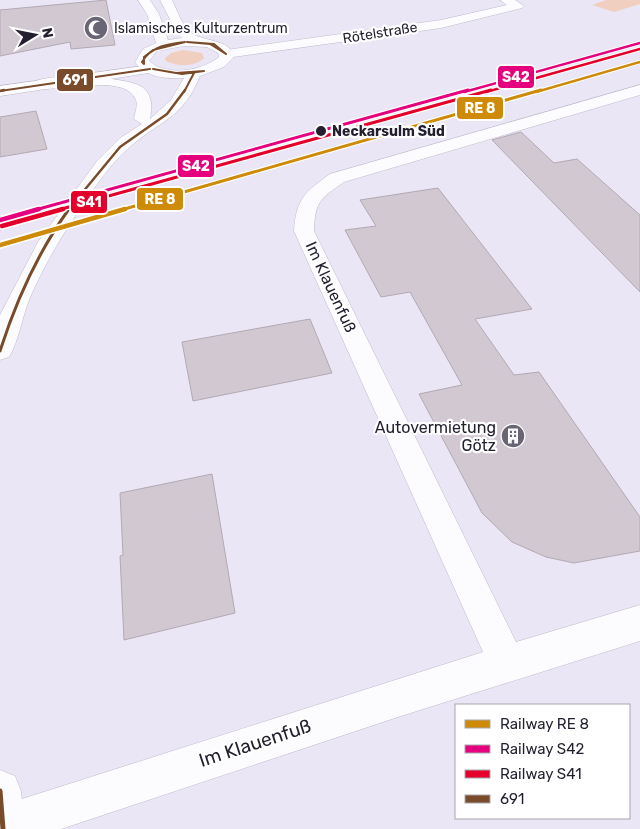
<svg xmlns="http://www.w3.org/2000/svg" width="640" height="829" font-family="Rubik,sans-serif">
	<rect width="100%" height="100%" fill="#eae6f5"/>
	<path fill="#f1cfc0" d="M606,0H640V4L614,12L592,5Z
		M183,50L202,53L204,58C195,67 177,67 166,61L165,58L171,53Z"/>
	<path fill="#d2c8d2" stroke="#b3a9b3" d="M106,0L115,45L71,49L70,42L0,56V10Z
		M36,111L47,149L0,157V117Z
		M521,132L554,163L577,159L640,215V292L492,140Z
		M438,188L532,309L475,319L514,375L539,372L640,517V551L574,563L546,557L512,542L482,513L419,394L462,385L410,292L381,297L345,230L376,226L360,200Z
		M310,319L332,373L193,401L182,342Z
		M212,474L235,613L124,640L120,556L123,555L120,493Z"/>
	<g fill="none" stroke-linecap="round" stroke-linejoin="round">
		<g stroke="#bebbca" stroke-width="1">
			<path id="minor" d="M500,0H515L524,6L522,8L441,28L226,58L219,54L226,50L441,20L507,5Z
				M150,65L157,69L155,72L0,96V86Z
				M640,85V95L344,182C320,199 315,201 314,231L516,642L640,605V641L401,716L61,829H0V807L3,805L483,652L294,231C296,199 305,192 330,174Z"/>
		</g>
		<g stroke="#bebbca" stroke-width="1">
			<path id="secondary" d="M138,0H150L159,14L168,40L182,38L177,33L160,0H172C177,10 181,23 189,31C200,43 232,37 233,58L224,67L200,76C182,119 164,118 132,145C116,158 102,177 90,194C67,227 45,262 29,300C22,318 19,340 9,357L0,360V315L38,242L97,161L120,138L142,124L134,119C135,113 138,105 136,100C123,68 40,99 30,85C39,71 127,76 142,87C153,95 152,107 150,119L171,100L184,78C167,79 147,78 135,62L143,49L156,43L147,14ZM184,46L207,47L218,53L219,57C202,71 167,77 149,61L157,51Z
				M0,770L15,776L21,791L25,829H0Z"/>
		</g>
		<use href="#minor" fill="#fcfbfe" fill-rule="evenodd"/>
		<use href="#secondary" fill="#fcfbfe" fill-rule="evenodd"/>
		<g stroke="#fff" stroke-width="4">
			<path id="bus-1-far3" d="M187,42L210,44L226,54
				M187,42L214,44L226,54
				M144,64L142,62C151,46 168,44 185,42
				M144,64V57L153,50L185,42
				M153,69L176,73L204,71
				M153,69L182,74L204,71
				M0,91L150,69
				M184,92L194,73"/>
		</g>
		<g stroke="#fff" stroke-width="5">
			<path id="bus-1-far2" d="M0,91L4,90
				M68,210L120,147L167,114L185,90"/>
		</g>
		<g stroke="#fff" stroke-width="6">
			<path id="bus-1-far1" d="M0,351C16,301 38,252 69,209"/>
		</g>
		<g stroke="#fff" stroke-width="9">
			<path id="bus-1" d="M0,791L3,829"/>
		</g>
		<use href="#bus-1-far3" stroke="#7a4b2a" stroke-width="2"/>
		<use href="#bus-1-far2" stroke="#7a4b2a" stroke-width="2.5"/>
		<use href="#bus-1-far1" stroke="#7a4b2a" stroke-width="3"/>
		<use href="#bus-1" stroke="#7a4b2a" stroke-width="5"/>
		<g stroke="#fff" stroke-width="4.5">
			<path id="rail-1-far2" d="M536,92L640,62"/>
		</g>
		<g stroke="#fff" stroke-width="5.5">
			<path id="rail-1-far1" d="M121,210L541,90"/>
		</g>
		<g stroke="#fff" stroke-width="8">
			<path id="rail-1" d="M0,245L125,209"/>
		</g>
		<g stroke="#fff" stroke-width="4.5">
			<path id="rail-2-far2" d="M464,92L640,43"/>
		</g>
		<g stroke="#fff" stroke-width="5.5">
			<path id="rail-2-far1" d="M35,210L468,90"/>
		</g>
		<g stroke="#fff" stroke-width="8">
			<path id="rail-2" d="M0,220L39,209"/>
		</g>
		<g stroke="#fff" stroke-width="4.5">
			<path id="rail-3-far2" d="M486,92L640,49"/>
		</g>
		<g stroke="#fff" stroke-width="5.5">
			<path id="rail-3-far1" d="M58,210L491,90"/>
		</g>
		<g stroke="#fff" stroke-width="8">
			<path id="rail-3" d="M2,226L63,209"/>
		</g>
		<use href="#rail-1-far2" stroke="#cd8b09" stroke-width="2.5"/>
		<use href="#rail-1-far1" stroke="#cd8b09" stroke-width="3"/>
		<use href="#rail-1" stroke="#cd8b09" stroke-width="4.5"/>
		<use href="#rail-2-far2" stroke="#e5007d" stroke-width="2.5"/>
		<use href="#rail-2-far1" stroke="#e5007d" stroke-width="3"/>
		<use href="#rail-2" stroke="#e5007d" stroke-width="4.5"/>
		<use href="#rail-3-far2" stroke="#e4002b" stroke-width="2.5"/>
		<use href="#rail-3-far1" stroke="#e4002b" stroke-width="3"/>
		<use href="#rail-3" stroke="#e4002b" stroke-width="4.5"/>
	</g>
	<defs>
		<g id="mosque-disc" transform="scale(1.25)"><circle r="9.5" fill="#696574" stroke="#fff"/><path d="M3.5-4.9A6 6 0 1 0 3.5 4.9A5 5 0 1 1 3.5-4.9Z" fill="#fff"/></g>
		<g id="building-disc" transform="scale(1.25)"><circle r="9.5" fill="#696574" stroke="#fff"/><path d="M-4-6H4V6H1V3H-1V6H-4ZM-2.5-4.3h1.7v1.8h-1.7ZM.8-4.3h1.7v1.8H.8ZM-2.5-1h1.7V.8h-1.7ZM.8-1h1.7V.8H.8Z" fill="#fff"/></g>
	</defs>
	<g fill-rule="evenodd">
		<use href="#mosque-disc" x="96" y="28"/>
		<use href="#building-disc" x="513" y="436"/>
	</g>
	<circle fill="#231f2f" stroke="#fff" stroke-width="2" cx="321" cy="131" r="6"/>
	<g text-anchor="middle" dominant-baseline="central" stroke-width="4.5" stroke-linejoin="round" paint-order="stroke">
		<g font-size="14" fill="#231f2f" stroke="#fff" text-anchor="start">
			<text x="114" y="28">Islamisches Kulturzentrum</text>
		</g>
		<g font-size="14" fill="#231f2f" stroke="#fff">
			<text transform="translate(380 33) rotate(-9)">Rötelstraße</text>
		</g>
		<g font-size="14" font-weight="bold" fill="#231f2f" stroke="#fff" text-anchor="start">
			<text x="332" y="131">Neckarsulm Süd</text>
		</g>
		<g font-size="16" fill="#231f2f" stroke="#fff">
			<text transform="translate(331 287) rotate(65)">Im Klauenfuß</text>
		</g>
		<g font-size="16" fill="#231f2f" stroke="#fff" text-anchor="end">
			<text x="496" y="427">Autovermietung<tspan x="496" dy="18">Götz</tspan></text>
		</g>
		<g font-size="19" fill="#231f2f" stroke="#fff">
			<text transform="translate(255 743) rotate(-18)">Im Klauenfuß</text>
		</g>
	</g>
	<g stroke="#fff" stroke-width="2">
		<rect x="497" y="65" width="38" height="24" rx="5" fill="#e5007d"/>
		<rect x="56" y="68" width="38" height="24" rx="5" fill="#7a4b2a"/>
		<rect x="456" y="96" width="48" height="24" rx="5" fill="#cd8b09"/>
		<rect x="177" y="154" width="38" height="24" rx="5" fill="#e5007d"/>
		<rect x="136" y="187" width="48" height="24" rx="5" fill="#cd8b09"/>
		<rect x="70" y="190" width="38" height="24" rx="5" fill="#e4002b"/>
	</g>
	<g font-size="14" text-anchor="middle" font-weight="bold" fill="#fff">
		<text x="516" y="82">S42</text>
		<text x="75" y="85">691</text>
		<text x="480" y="113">RE 8</text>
		<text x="196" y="171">S42</text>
		<text x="160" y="204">RE 8</text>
		<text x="89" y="207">S41</text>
	</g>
	<rect x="455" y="704" width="175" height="115" fill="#ffffff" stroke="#a7a5ac"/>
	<rect x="465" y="720" width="25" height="8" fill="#cd8b09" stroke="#a7a5ac"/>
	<text x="500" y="729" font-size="15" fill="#231f2f">Railway RE 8</text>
	<rect x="465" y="745" width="25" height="8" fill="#e5007d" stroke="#a7a5ac"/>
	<text x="500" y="754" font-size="15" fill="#231f2f">Railway S42</text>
	<rect x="465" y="770" width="25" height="8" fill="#e4002b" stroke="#a7a5ac"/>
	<text x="500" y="779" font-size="15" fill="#231f2f">Railway S41</text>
	<rect x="465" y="795" width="25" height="8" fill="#7a4b2a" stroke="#a7a5ac"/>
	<text x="500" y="804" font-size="15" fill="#231f2f">691</text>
	<g transform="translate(35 35) rotate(80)" stroke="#ffffff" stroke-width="4" paint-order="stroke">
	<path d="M0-4L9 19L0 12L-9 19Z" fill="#231f2f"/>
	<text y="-8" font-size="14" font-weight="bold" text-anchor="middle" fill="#231f2f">N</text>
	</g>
</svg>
